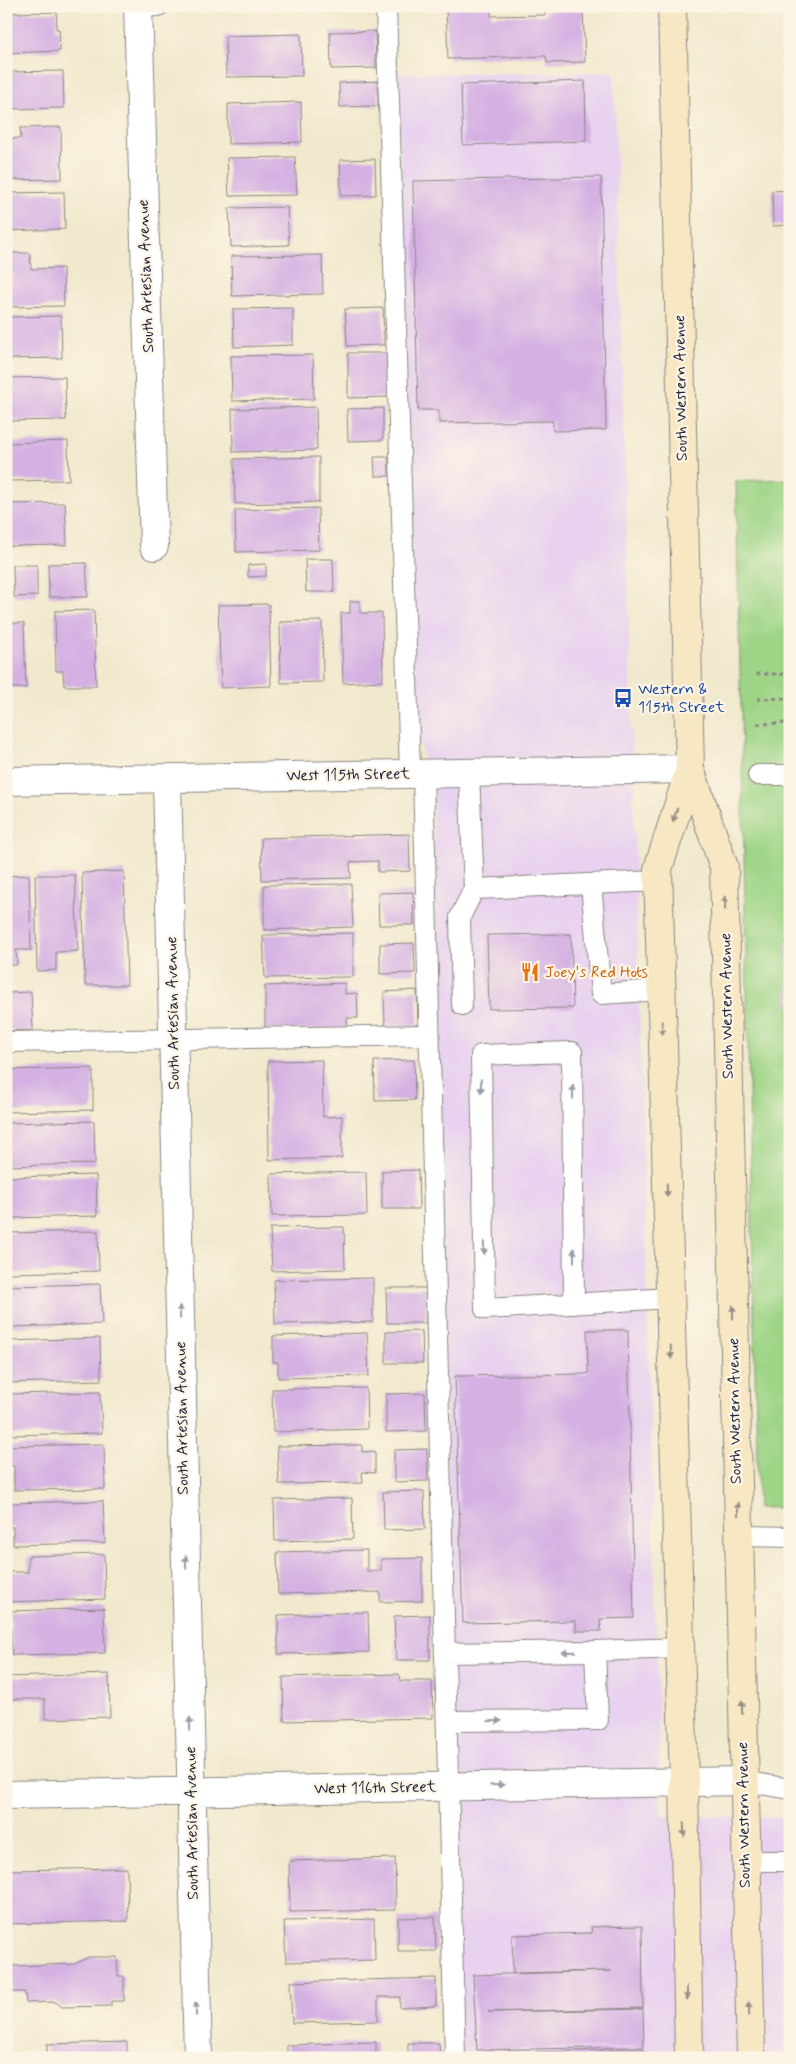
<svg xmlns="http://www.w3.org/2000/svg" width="796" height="2064" font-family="Mynerve,sans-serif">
	<rect width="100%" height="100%" fill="#fcf5e5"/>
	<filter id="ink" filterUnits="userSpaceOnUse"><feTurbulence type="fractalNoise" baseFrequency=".02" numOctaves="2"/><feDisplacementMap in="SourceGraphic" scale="10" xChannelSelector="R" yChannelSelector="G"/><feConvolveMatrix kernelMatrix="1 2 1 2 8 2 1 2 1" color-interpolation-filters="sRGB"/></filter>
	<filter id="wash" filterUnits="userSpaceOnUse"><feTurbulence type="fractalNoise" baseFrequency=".0096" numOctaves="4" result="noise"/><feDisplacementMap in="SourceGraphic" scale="20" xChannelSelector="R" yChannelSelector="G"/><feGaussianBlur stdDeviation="1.12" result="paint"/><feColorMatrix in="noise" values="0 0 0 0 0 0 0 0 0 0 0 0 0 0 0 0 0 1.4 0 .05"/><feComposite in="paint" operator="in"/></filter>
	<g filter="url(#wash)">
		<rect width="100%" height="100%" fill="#f1e9cd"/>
		<path fill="#e8d2ef" d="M614,72L661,1815L790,1818V2058H461L432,800L416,723L398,74Z"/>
		<path fill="#9dd485" stroke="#607b60" d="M790,479V1507L758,1508L736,481Z"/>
		<g id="blocks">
			<path fill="#d5b1e3" d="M446,6H491V16L545,15L546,11L583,10L585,62L547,63L546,56L448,59Z
				M57,12L56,29H59L60,51L6,53V13Z
				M786,19H790V85H787Z
				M375,31L376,68L331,69L330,32Z
				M301,34L302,76L226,77L225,36Z
				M63,71L64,108L6,109V72Z
				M378,81V106L340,107L339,83Z
				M585,81L586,141L463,145L461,85Z
				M301,102L302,142L228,144V104Z
				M61,127L62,179L9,180L6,139L21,138L20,128Z
				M295,157L297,195L229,196L227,158Z
				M375,159L376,195L341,196L340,160Z
				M601,177L606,430L553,431V421L439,423V410H418L413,181Z
				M790,190V225L773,226L772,191Z
				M64,192L65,229L6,231V193Z
				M287,207L289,245L231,247L229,208Z
				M6,253H30L31,269L63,268L64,306L6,307Z
				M322,255L323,294L232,296L231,256Z
				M293,308V345L234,347L233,309Z
				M383,308L384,345L347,346L345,309Z
				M61,316L62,358L6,359V317Z
				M348,353H388L389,397L348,398Z
				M313,355L314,399L232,401L231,356Z
				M65,377L66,420L6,421V378Z
				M316,407L317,450L233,452L232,409Z
				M383,408V440L348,441L347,409Z
				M68,441L69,480L6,481V443Z
				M319,457V502L235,504L234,459Z
				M374,457H388L389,476H375Z
				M65,503L67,545L6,546V504Z
				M318,508L319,550L236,552L235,510Z
				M305,559H333L334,592H306Z
				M86,563L88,597H49L48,564Z
				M266,564V576L248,577V565Z
				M13,565H37V596L14,597Z
				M350,601H360V613H382L383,681L343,683L341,613H350Z
				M269,604L271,686L221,688L218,605Z
				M94,610L96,686H64L63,671H56L55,611Z
				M322,621L323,682L281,683L280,622Z
				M6,623H24L26,688H6Z
				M409,834L410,871L378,872V861L350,862L351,878L262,880L261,838Z
				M124,871L127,985H85L82,873Z
				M29,875L31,950H16L17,965H6V876Z
				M35,875H75L78,951L56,952V970L37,971Z
				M351,884L353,927L264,930V885Z
				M413,892L414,925H379L378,893Z
				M353,933V977L265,978L263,935Z
				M571,934L573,1008L489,1009L487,935Z
				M790,940V1007H788L786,941Z
				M414,943L415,973L380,974V944Z
				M345,983V994L357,993L358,1018H347V1029L265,1030V986Z
				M417,990L418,1026H385L384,992Z
				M31,992L33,1030L6,1031V993Z
				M322,1060L323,1117L342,1116V1158L269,1160L268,1061Z
				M414,1060L415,1100L375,1101L374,1061Z
				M93,1068V1110L6,1112V1070Z
				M94,1121L95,1164L6,1166V1123Z
				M418,1170L419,1209H382V1171Z
				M366,1172L367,1215L272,1216L271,1174Z
				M96,1175L97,1216L8,1218L7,1177Z
				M344,1227L345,1269L272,1271L270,1228Z
				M98,1231L99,1271L8,1273L7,1233Z
				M373,1278V1322L275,1324L274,1280Z
				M100,1284L102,1324L12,1327L11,1310H6V1286Z
				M386,1288H426V1323H387Z
				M587,1330H628L634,1618L600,1619L601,1631H576V1621L463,1623L455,1376L588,1374Z
				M422,1331L423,1363H386V1332Z
				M367,1333L369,1376L278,1378V1362H273V1336Z
				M100,1338L101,1380L11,1383L9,1341Z
				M366,1388L367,1429L273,1432L272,1389Z
				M100,1392L102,1433L12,1435L11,1394Z
				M425,1393L426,1431L386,1432V1394Z
				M104,1444L105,1489L14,1490V1466H6V1446Z
				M362,1445V1452L375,1451V1473L362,1472L363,1483L279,1484L277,1446Z
				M427,1449L428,1481L394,1482V1450Z
				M424,1491L425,1529L384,1530L383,1492Z
				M352,1498L353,1539L275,1541L274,1500Z
				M103,1501L105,1543L13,1545V1527H6V1503Z
				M367,1550V1571H381V1559L422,1558V1601L380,1602V1592L278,1594L277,1552Z
				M104,1554L105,1599L6,1602V1572H28V1556Z
				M104,1608L105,1653L12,1655L10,1611Z
				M368,1612L369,1652L278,1654V1615Z
				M430,1615V1660H396L394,1616Z
				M109,1674L110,1717L45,1719V1699H11V1714H6V1677Z
				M399,1674L400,1681H432L433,1718L284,1721L283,1677Z
				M395,1858L396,1910L290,1912L289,1861Z
				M127,1868L128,1921L6,1924V1870Z
				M435,1917L436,1951H398V1918Z
				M374,1919L375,1960L286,1962L284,1921Z
				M642,1926L643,2008L488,2012L643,2009L644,2047L477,2050L473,1975L611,1971L513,1973L512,1935L592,1933L591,1927Z
				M89,1957H117L118,1976H124V2001H111V2006L62,2007L56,2002L26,2003L25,1992H12V1966L75,1964Z
				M436,1978V2006L400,2008V1997H378V2021L292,2023L290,1982Z
				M127,2042V2058H47V2044Z
				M376,2042V2058H287V2045Z
				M408,2043H439L440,2058H408Z
				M644,2049V2058H535V2052Z
				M518,2053V2058H478V2054Z"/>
		</g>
	</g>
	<g filter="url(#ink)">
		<use href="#blocks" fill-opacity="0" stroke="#8a8684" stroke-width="1"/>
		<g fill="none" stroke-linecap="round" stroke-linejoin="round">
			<g stroke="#8a8684" stroke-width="22">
				<path id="service" d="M386,6L410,774
					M138,7L158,6
					M469,773L474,889L658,881
					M423,774L455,2058
					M758,775H790
					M591,884L601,994L661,990
					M462,1005L460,917L474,889
					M6,1042L429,1035
					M574,1304L572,1052L481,1055L485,1309L670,1298
					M738,1536L790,1537
					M595,1651L680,1648
					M445,1653L595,1651L598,1720L447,1721
					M743,1781L790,1789
					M745,1861H790"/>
			</g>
			<g stroke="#8a8684" stroke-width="30">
				<path id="minor" d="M138,6L154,546
					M167,779L198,2058
					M6,1795L743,1781"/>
			</g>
			<g stroke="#8a8684" stroke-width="30">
				<path id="tertiary" d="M6,781L690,769"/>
			</g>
			<g stroke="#8a8684" stroke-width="30">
				<path id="secondary" d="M672,6L690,769L724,867L751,2058
					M689,2058L684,1782L658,869L690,769"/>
			</g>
			<path stroke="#8a8684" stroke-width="3" stroke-dasharray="4 4" stroke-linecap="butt" d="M756,674H790
				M757,699L790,698
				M757,724L790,723"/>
			<use href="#service" stroke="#fff" stroke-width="20"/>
			<use href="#minor" stroke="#fff" stroke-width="28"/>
			<use href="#tertiary" stroke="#fff" stroke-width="28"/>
			<use href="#secondary" stroke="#f7e8c3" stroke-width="28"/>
		</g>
		<defs><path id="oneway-solid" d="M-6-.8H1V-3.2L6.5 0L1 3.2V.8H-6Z" transform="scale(1.25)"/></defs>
		<g fill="#978f86">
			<use href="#oneway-solid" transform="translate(675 815) rotate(108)"/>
			<use href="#oneway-solid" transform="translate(725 903) rotate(-91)"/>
			<use href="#oneway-solid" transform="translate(662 1028) rotate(88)"/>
			<use href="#oneway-solid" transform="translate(667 1190) rotate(88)"/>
			<use href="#oneway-solid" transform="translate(733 1312) rotate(-91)"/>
			<use href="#oneway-solid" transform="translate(671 1352) rotate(88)"/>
			<use href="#oneway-solid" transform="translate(738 1509) rotate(-91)"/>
			<use href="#oneway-solid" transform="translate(742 1707) rotate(-91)"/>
			<use href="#oneway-solid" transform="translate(684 1830) rotate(89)"/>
			<use href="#oneway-solid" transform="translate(687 1993) rotate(89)"/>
			<use href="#oneway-solid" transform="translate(749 2009) rotate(-92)"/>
		</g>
		<g fill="#9c9ca7">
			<use href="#oneway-solid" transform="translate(481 1086) rotate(89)"/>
			<use href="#oneway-solid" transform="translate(573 1092) rotate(-90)"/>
			<use href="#oneway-solid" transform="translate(484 1248) rotate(89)"/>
			<use href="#oneway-solid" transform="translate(574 1255) rotate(-90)"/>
			<use href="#oneway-solid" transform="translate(180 1312) rotate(-91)"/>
			<use href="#oneway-solid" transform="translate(186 1562) rotate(-91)"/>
			<use href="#oneway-solid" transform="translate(569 1652) rotate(179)"/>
			<use href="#oneway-solid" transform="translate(495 1721) rotate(-1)"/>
			<use href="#oneway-solid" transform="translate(190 1724) rotate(-91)"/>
			<use href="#oneway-solid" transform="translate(497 1785) rotate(-1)"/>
			<use href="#oneway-solid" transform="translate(196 2009) rotate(-91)"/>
		</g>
	</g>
	<defs>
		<g id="bus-bare" transform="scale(1.5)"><path d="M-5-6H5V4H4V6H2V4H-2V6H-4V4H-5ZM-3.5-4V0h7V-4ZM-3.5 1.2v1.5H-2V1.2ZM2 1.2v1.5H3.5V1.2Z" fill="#1a4fb4" stroke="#fcf5e5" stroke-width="2.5" paint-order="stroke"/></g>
		<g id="restaurant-bare" transform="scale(1.5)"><path d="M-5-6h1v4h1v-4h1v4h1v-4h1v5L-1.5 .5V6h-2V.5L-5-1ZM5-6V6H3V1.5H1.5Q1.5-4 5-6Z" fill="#e8710a" stroke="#fcf5e5" stroke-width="2.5" paint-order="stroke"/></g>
	</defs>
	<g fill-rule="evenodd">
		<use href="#bus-bare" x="623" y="698"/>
		<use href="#restaurant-bare" x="530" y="972"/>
	</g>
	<g text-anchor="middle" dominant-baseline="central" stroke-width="4.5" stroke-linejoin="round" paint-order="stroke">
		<g font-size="16" fill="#22223b" stroke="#fcf5e5">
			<text transform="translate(146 276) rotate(-92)">South Artesian Avenue</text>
			<text transform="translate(681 388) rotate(-91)">South Western Avenue</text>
			<text transform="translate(348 775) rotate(-1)">West 115th Street</text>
			<text transform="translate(727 1006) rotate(-91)">South Western Avenue</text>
			<text transform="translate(173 1013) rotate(-91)">South Artesian Avenue</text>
			<text transform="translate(735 1411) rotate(-91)">South Western Avenue</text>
			<text transform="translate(182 1418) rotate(-91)">South Artesian Avenue</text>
			<text transform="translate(375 1788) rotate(-1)">West 116th Street</text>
			<text transform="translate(744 1815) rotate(-91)">South Western Avenue</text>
			<text transform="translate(192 1823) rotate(-91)">South Artesian Avenue</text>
		</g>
		<g font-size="16" fill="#164399" stroke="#fcf5e5" text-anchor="start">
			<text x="638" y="689">Western &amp;<tspan x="638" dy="18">115th Street</tspan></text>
		</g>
		<g font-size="16" fill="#c56008" stroke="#fcf5e5" text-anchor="start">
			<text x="545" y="972">Joey's Red Hots</text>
		</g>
	</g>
	<rect width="796" height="2064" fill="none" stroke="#fcf5e5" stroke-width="25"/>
</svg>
